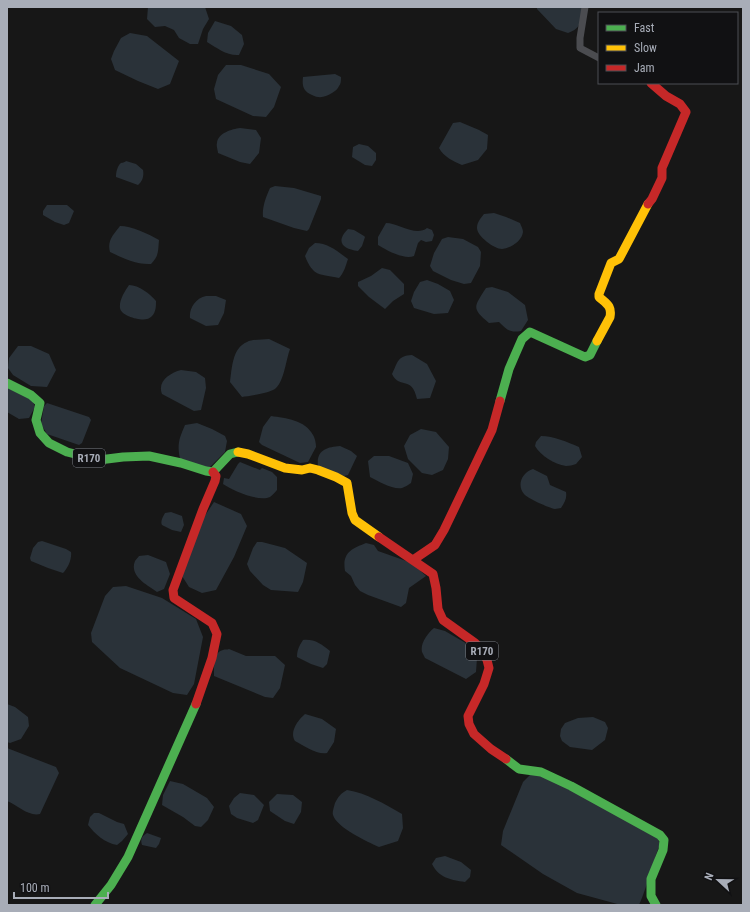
<svg xmlns="http://www.w3.org/2000/svg" width="750" height="912" font-family="'Roboto Condensed',sans-serif">
	<rect width="100%" height="100%" fill="#171717"/>
	<path fill="#2a3239" d="M148,7H205L209,19L203,29L198,44H190L179,38L174,30L165,26L155,27L147,19Z
		M537,7H582C581,21 582,28 568,33L556,29L537,9Z
		M215,21L231,26L242,35L244,44L239,55C227,56 217,48 207,42L208,33Z
		M130,33L147,36L179,61L170,84L158,89L138,81L115,70L111,59L114,51L121,38Z
		M226,65H241L269,74L281,87L274,107L266,117L253,116L216,99L214,89L218,75Z
		M335,74L341,77C341,80 341,84 339,86C338,89 335,91 332,93C325,97 320,99 312,95C303,91 302,86 303,77Z
		M460,122L479,130L488,135L487,149L478,160L462,165C453,161 444,157 439,148L453,123Z
		M240,128L256,130L261,138L259,153L250,164L240,162L218,153C218,150 216,146 217,143C218,133 232,129 240,128Z
		M359,144L368,146L376,153V160L372,166L365,165L352,157L353,147Z
		M126,161L136,164L143,170C144,175 143,181 138,185L116,177C116,173 117,166 121,163C121,163 126,162 126,161Z
		M275,186L294,188L321,196V199L309,229L307,231L294,228L263,217C262,207 266,197 270,188Z
		M47,205H67L74,211L69,223L64,225L55,222L43,215V211Z
		M494,213L506,217L520,223C521,226 523,229 523,232C522,241 511,248 502,249C494,249 477,236 477,228C477,222 481,218 484,214Z
		M386,223C398,223 416,237 427,228L432,230L434,235L432,241L426,242L421,240L418,243L414,256C404,260 386,250 378,245V237Z
		M120,226C131,226 149,234 159,240C158,251 159,256 151,264C137,265 123,258 110,252C107,241 113,235 120,226Z
		M348,229L354,230L364,236L365,237L362,246L358,251C343,249 335,242 348,229Z
		M448,237L463,239L478,247L481,252L480,266L471,283L464,284L451,280L433,271L430,266L434,253L442,239Z
		M315,243C328,243 337,251 348,259C346,265 344,273 339,278C320,274 313,277 305,256L309,248Z
		M382,268L390,270L404,284V294L393,301L385,309L369,297L358,286V282L371,276Z
		M427,280L438,284L450,291L454,300L448,313L434,314L414,308L411,301L414,292L420,282Z
		M129,285C139,285 150,294 156,301C156,306 156,312 152,316C151,317 148,319 147,319C140,321 121,316 120,308C119,300 125,291 129,285Z
		M492,287L508,292L525,305L528,320L521,331C510,333 507,330 499,322L489,323C471,308 474,307 486,288Z
		M206,296H216L226,300L224,313L218,325L206,326L190,318C189,308 196,298 206,296Z
		M269,339L290,349C286,360 284,381 276,388C271,393 249,396 242,397L230,382C232,369 232,348 247,342C252,339 263,340 269,339Z
		M18,346H31L49,354L56,370L47,387L31,386L13,375L8,368L9,358Z
		M412,355L427,364L436,381L430,398L417,399C412,375 400,390 392,374C398,362 397,356 412,355Z
		M181,370L196,372L205,378L206,388L201,410L194,411L162,394C157,381 170,373 181,370Z
		M7,387L31,397L35,407L29,418L19,419L7,412Z
		M47,403L89,417L91,420L82,443L79,445L47,434L41,424L44,406Z
		M271,416C286,418 305,420 313,435C315,438 316,444 316,447L308,462L300,463L262,445L259,442L263,427Z
		M197,423L212,429L225,436L227,441L225,452L209,468L180,459C177,444 179,439 185,425Z
		M421,429L436,432L449,447L448,459L443,470L432,475L422,473L408,459L404,446L410,435Z
		M541,436C554,436 567,442 579,447L582,457L576,464C573,465 569,466 566,466C554,464 541,456 535,446L536,442Z
		M340,446L351,451L357,456L348,475L344,476L318,466C316,450 327,447 340,446Z
		M374,456H389L408,463L413,474L411,483C408,485 405,487 402,488C393,490 378,481 370,477L368,461Z
		M240,462L260,470L262,468L272,472L277,477V490C275,492 273,495 270,497C259,502 233,491 223,484L224,478L229,479L238,464Z
		M533,469L547,476L550,485L566,492C567,498 565,502 561,508C559,508 557,509 555,509C549,508 527,498 524,494C516,484 523,472 533,469Z
		M214,502L241,514L247,526L234,557L216,590L202,593L189,587L182,576L204,517Z
		M171,512L182,516L184,525L181,532L172,530L162,525C160,521 163,517 165,513Z
		M42,541L66,549L71,552C72,559 68,568 63,573L48,568L31,561L30,558L33,548L38,542Z
		M257,542H262L285,548L307,563L303,582L298,592L271,590L263,585L250,571L247,564L253,548Z
		M366,543L374,545L378,551L412,563L426,576L409,588L406,603L401,607L368,595L360,591L355,585L351,576L345,571C342,553 351,549 366,543Z
		M148,555L166,562L170,574L164,589L157,592C147,585 129,576 135,561C136,559 138,558 139,556Z
		M126,586L162,598L196,619L203,637L194,684L187,695L173,693L120,668L92,642L91,633L105,596L113,587Z
		M434,628L445,631L469,645L477,658L476,672L466,679L425,658C424,656 423,654 422,652C420,643 428,633 434,628Z
		M303,640C315,639 321,644 330,651L327,664L323,668L311,664L297,657C297,650 299,646 303,640Z
		M229,649L246,656H275L285,665L280,688L273,698L265,697L214,676C214,668 213,652 223,650C225,649 227,650 229,649Z
		M7,704L15,707L28,717L29,726L21,739L10,743L7,742Z
		M305,714L322,719L336,729L334,742L327,753C317,755 304,746 295,741C289,732 298,720 305,714Z
		M593,717L605,722L608,728L605,740L592,750L570,747L562,741L560,736L561,729L565,723L578,718Z
		M7,748L56,767L59,773L40,814C29,817 17,805 7,801Z
		M531,774L545,776L657,837L660,844C652,864 648,885 639,905H621L577,893L543,874L501,845L503,831L523,782Z
		M170,781L183,784L207,798L214,807L208,820L201,827L195,826L183,817L162,805L163,795Z
		M347,790C366,793 385,804 402,814L403,828L398,841L379,847C368,842 337,828 333,815C332,812 334,807 335,803C339,796 340,794 347,790Z
		M240,793L254,795L264,805L258,820L253,823L237,818L231,814L229,806L234,798Z
		M277,794L293,795L302,802L301,812L294,824L285,821L270,811L269,802Z
		M94,813H99L117,822L124,824L128,834L122,841L117,845C105,843 95,834 88,825L90,817Z
		M147,833L161,838L159,844L156,848L142,845C140,839 142,836 147,833Z
		M445,856L461,862L471,870L470,877L465,882C451,880 439,878 432,864L436,858Z"/>
	<g fill="none" stroke-linecap="round" stroke-linejoin="round">
		<path stroke="#4b4c50" stroke-width="7" d="M585,7L580,38V48L599,58"/>
		<path stroke="#4caf50" stroke-width="9" d="M7,383L31,395L40,403L36,420L40,433L49,443L67,452L99,460L123,457L149,456L181,463L206,471L213,472L230,454L238,452
			M500,401L509,369L515,355L522,339L530,332L585,357L590,355L597,341
			M506,759L519,769L541,772L571,786L660,835L664,840L663,850L651,879V896L656,905
			M95,905L111,885L128,857L196,704"/>
		<path stroke="#ffc107" stroke-width="9" d="M597,341L610,317C612,306 607,304 599,297V294L611,263L619,259L648,204
			M238,452L248,454L285,468L302,470L310,468L318,470L336,477L347,483L352,513L355,520L379,537"/>
		<path stroke="#c62828" stroke-width="9" d="M648,204L652,199L662,178V168L686,112L680,104L666,96L651,83
			M379,537L433,574L436,588L438,609L443,620L475,643L482,650L487,660L489,668L484,684L468,716L469,724L474,734L491,749L506,759
			M413,560L435,545L444,530L492,430L500,401
			M196,704L212,658L217,634L212,623L174,598L173,590L203,509L215,481L216,476L213,472"/>
	</g>
	<g text-anchor="middle" dominant-baseline="central" stroke-width="4" stroke-linejoin="round" paint-order="stroke">
		<g fill="#111113" stroke="#7b7e86" stroke-width="1">
			<rect x="73" y="449" width="32" height="18" rx="3"/>
			<rect x="466" y="642" width="32" height="18" rx="3"/>
		</g>
		<g font-size="11" font-weight="bold" fill="#a8adb8">
			<text x="89" y="458">R170</text>
			<text x="482" y="651">R170</text>
		</g>
	</g>
	<rect width="750" height="912" fill="none" stroke="#a8adb8" stroke-width="16"/>
	<rect x="598" y="12" width="140" height="72" fill="#111113" stroke="#4d4f55"/>
	<rect x="606" y="25" width="20" height="6" fill="#4caf50" stroke="#4d4f55"/>
	<text x="634" y="32" font-size="12" fill="#a8adb8">Fast</text>
	<rect x="606" y="45" width="20" height="6" fill="#ffc107" stroke="#4d4f55"/>
	<text x="634" y="52" font-size="12" fill="#a8adb8">Slow</text>
	<rect x="606" y="65" width="20" height="6" fill="#c62828" stroke="#4d4f55"/>
	<text x="634" y="72" font-size="12" fill="#a8adb8">Jam</text>
	<g transform="translate(718 880) rotate(292)" stroke="#111113" stroke-width="3" paint-order="stroke">
	<path d="M0-3L7 15L0 10L-7 15Z" fill="#a8adb8"/>
	<text y="-6" font-size="11" font-weight="bold" text-anchor="middle" fill="#a8adb8">N</text>
	</g>
	<path d="M14 892v6h94v-6" fill="none" stroke="#a8adb8" stroke-width="2"/>
	<text x="20" y="892" font-size="12" fill="#a8adb8" stroke="#111113" stroke-width="3" paint-order="stroke">100 m</text>
</svg>
